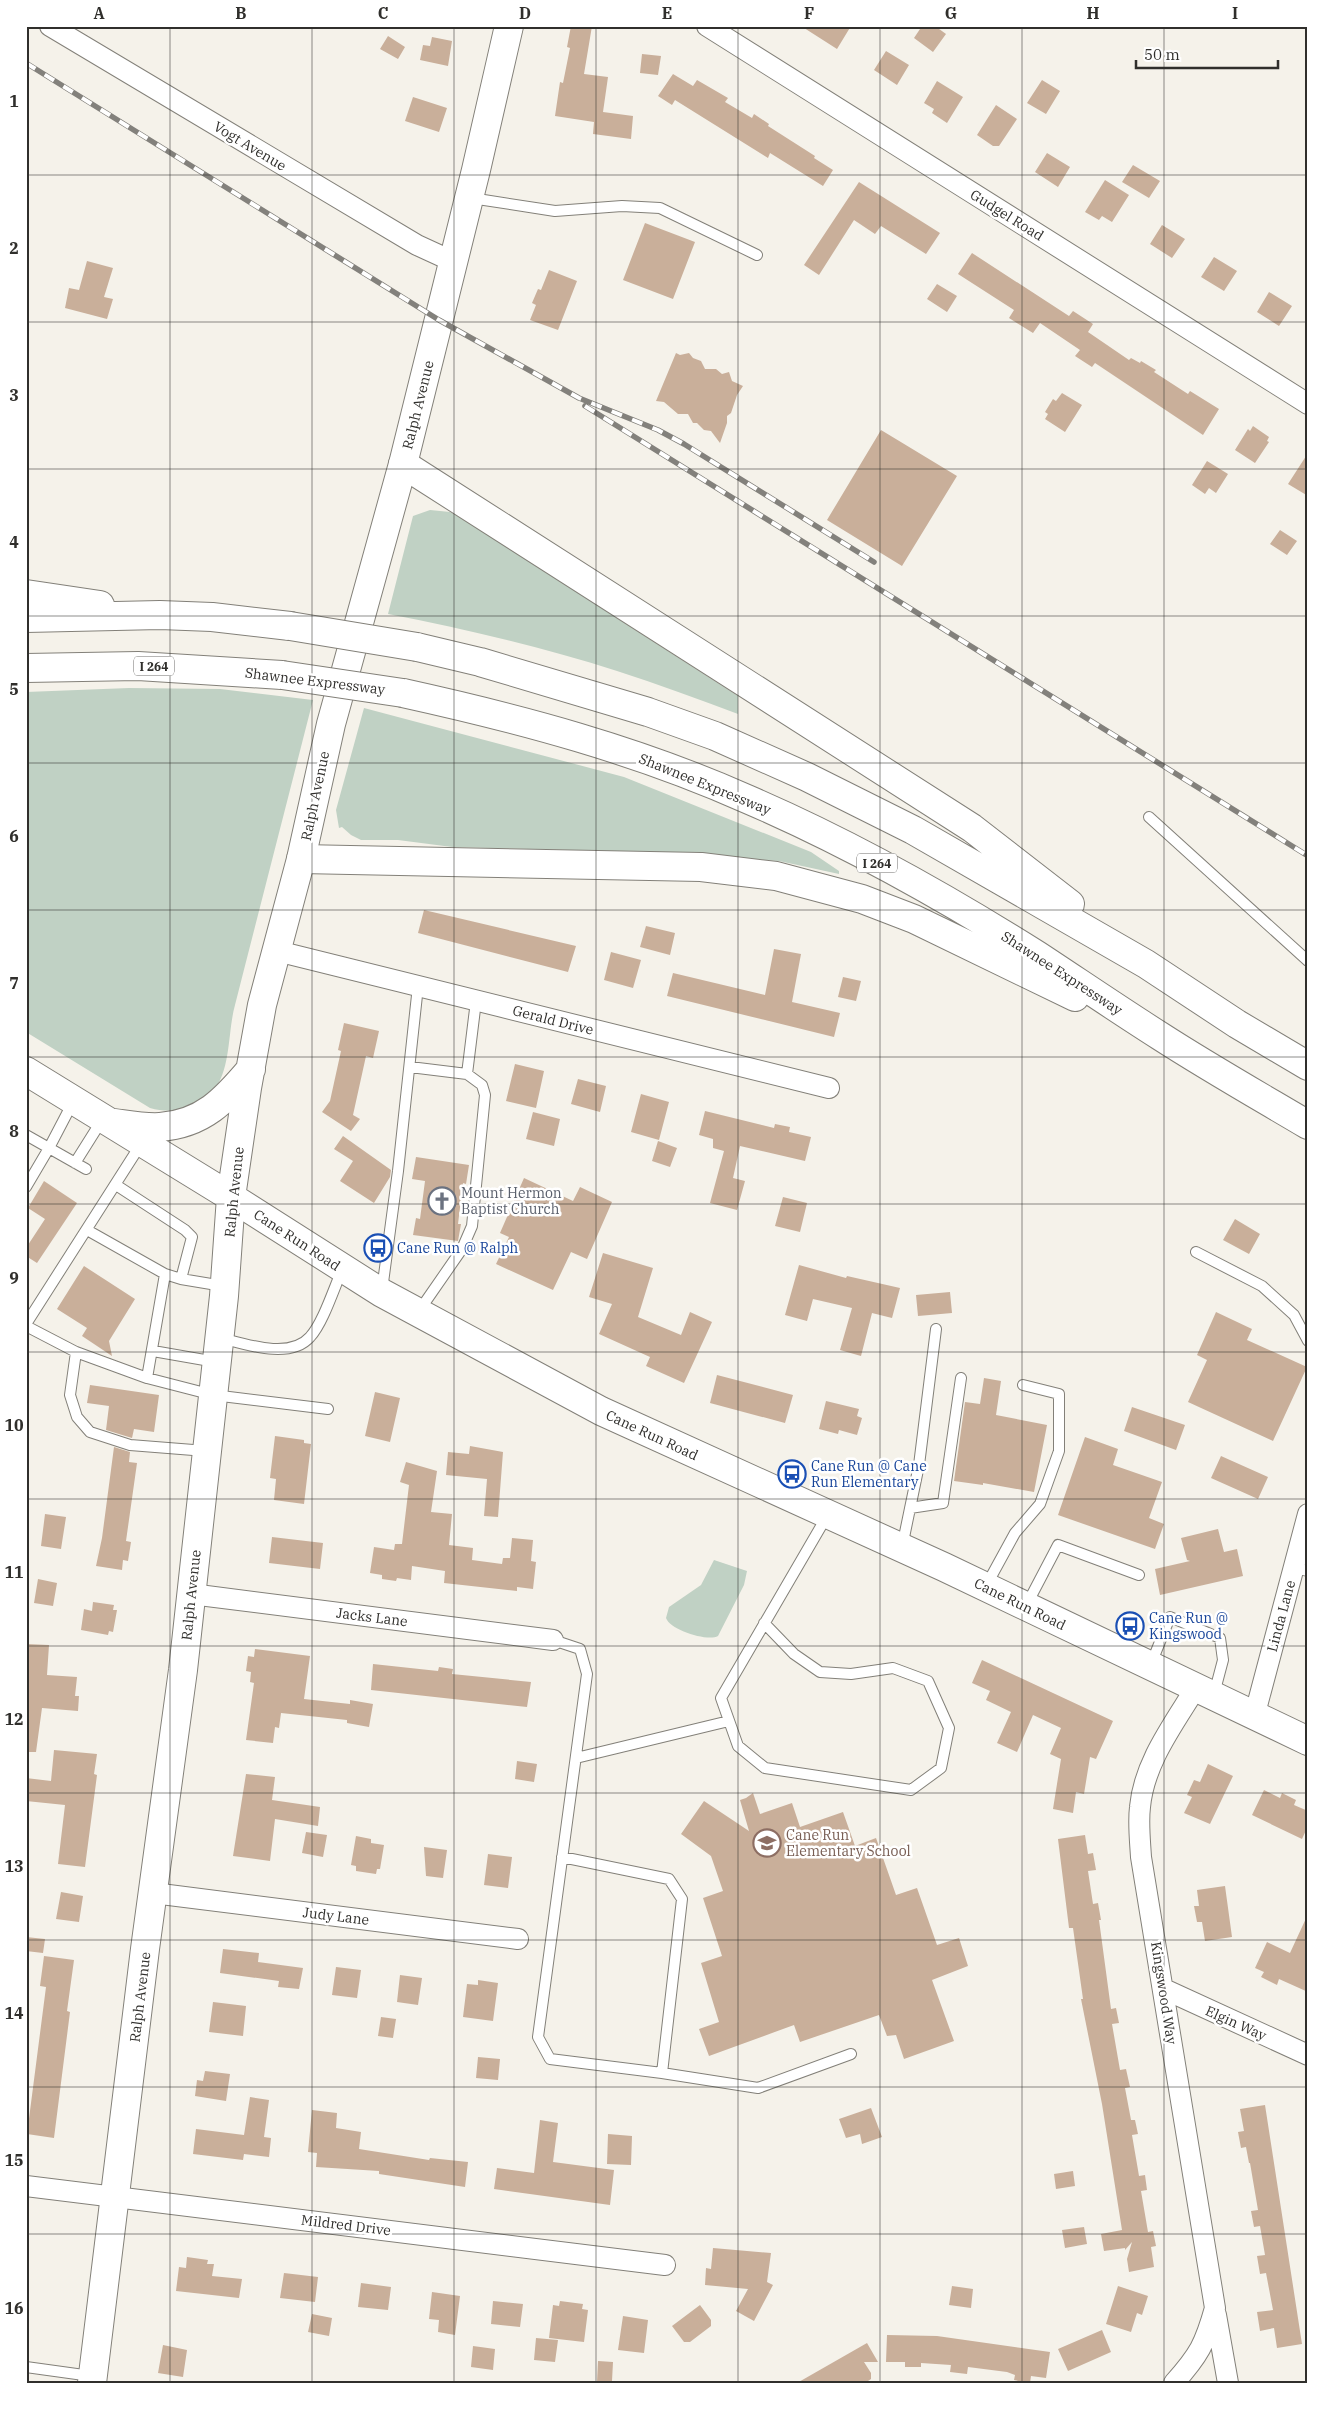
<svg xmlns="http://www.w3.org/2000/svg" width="1334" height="2409" font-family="'IBM Plex Serif',serif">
	<rect width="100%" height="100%" fill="#f5f2ea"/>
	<path fill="#c0d1c4" d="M430,510L450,512L463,519L738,696V714C698,699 657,684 617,671C542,647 465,629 388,614L413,516Z
		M129,688L220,689L313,700C287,802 261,903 235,1005C228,1030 231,1063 217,1086C203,1108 175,1115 150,1108L26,1032V692Z
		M364,708L624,777L811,852L839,871V874L779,861L570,850L452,847L398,840H361L351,835L342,827L339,828L336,810Z
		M714,1560L747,1571L744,1585L718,1636C708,1642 670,1630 666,1618L669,1607L701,1585Z"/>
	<path fill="#c9af9a" d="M571,26H592L584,74L608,77L603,112L633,116L631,139L593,134L594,122L555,116L560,82L563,83L570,48L567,47Z
		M801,26H851L837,49Z
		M922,26H935L946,34L933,52L914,38Z
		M388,36L405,47L398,59L380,49Z
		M432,37L452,41L448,66L420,60L423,45L430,46Z
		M886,51L909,65L897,85L874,70Z
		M642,54L661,56L658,75L640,73Z
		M673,74L693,86L697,80L728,98L725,102L752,118L754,114L769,124L768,126L815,156L814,158L833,170L823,186L770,153L768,158L675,100L672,105L658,96Z
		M1042,80L1060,91L1046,114L1027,103Z
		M937,81L963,97L947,123L932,113L934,109L924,103Z
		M413,97L447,108L439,132L405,121Z
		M996,105L1017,119L999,146H993L977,135Z
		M1047,153L1070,167L1058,187L1035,172Z
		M1133,165L1160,181L1149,198L1122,182Z
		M1105,180L1129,195L1112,222L1102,216L1099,220L1085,212Z
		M859,182L940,233L926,254L881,226L875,234L854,220L819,275L804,265Z
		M645,223L695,242L673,299L623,280Z
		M1162,225L1185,239L1172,258L1150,244Z
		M972,253L1069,316L1073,311L1093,324L1088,332L1129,360L1131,358L1140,363L1141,361L1156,370L1154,372L1188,394L1190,391L1219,409L1203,435L1095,363L1092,367L1075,356L1080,350L1040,323L1033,333L1009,318L1014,310L958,274Z
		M1214,257L1237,271L1224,291L1201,277Z
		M87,261L113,268L104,297L113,299L107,319L65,308L69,288L79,290Z
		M549,270L577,281L558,330L530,320L536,305L532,303L538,289L541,290Z
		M937,284L957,296L947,312L927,299Z
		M1269,292L1292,306L1279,326L1257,312Z
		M676,353L680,355L689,353L693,358L701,361L705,369H716L722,374L729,372L732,381L743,386L737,395L731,413L727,416V423L720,443L711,431L704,430L697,423H693L688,414H678L664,402L656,401Z
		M1062,393L1082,405L1065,432L1045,419L1048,414L1045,412L1053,399L1056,401Z
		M1253,426L1269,437L1267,441L1269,442L1255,463L1235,450L1248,429L1250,431Z
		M881,430L957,476L902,566L827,520Z
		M1308,453V496L1288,484Z
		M1207,461L1228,474L1216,493L1209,488L1205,494L1192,485Z
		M1280,530L1297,541L1287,555L1270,544Z
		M424,910L576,946L568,972L418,933Z
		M646,926L675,933L670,955L640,947Z
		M774,949L801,954L792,1002L840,1013L834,1037L667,996L673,973L765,995Z
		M611,952L641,960L633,988L604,980Z
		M843,977L861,981L856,1001L838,997Z
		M344,1023L379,1031L373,1058L366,1056L353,1115L360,1119L351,1131L322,1112L330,1101L341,1051L338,1050Z
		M515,1064L544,1071L536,1108L506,1101Z
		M578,1079L606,1086L600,1112L571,1104Z
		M641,1094L669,1102L659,1140L631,1132Z
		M705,1111L774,1128L775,1124L790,1127L789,1132L811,1137L805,1161L740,1146L733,1178L745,1181L737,1210L710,1203L724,1151L713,1148V1139L699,1135Z
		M533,1112L560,1119L554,1146L526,1139Z
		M343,1136L391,1170L390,1177L374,1203L340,1181L353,1161L334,1149Z
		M658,1141L677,1148L670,1167L652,1161Z
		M416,1157L469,1165L466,1184L463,1183L458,1224H461L458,1241L413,1235L416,1218L420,1219L425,1181L412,1179Z
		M524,1178L573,1201L580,1187L612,1202L587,1259L571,1252L553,1290L496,1264L509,1237L500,1233Z
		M44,1181L77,1203L37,1263L26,1256V1248L45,1219L28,1208Z
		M783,1197L807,1203L800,1232L775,1226Z
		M1235,1219L1260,1234L1249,1254L1223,1240Z
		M603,1253L653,1268L638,1317L681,1335L690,1312L712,1322L684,1383L646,1366L650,1357L599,1334L612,1304L589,1297Z
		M799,1265L846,1278L847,1276L900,1288L892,1318L872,1313L861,1356L840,1350L852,1308L813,1299L807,1321L785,1315Z
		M84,1266L135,1299L109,1341L112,1356L82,1336L87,1328L57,1309Z
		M950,1292L952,1313L918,1316L916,1295Z
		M1216,1312L1252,1329L1247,1340L1307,1367L1273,1441L1188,1402L1207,1360L1197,1355Z
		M717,1375L793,1395L785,1423L710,1403Z
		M984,1378L1001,1381L996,1415L1047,1425L1034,1492L983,1483V1485L954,1481L965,1402L980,1404Z
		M90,1385L159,1395L154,1432L134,1429L132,1438L106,1430L109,1406L87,1403Z
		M375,1392L400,1398L390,1442L365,1436Z
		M826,1401L859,1409L857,1416L862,1418L857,1435L839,1430L838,1434L819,1429Z
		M1132,1407L1185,1425L1176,1450L1124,1431Z
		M275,1436L304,1440V1443L311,1444L304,1504L274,1500L276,1479L270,1478Z
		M1085,1437L1118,1449L1113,1465L1162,1482L1149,1518L1164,1524L1155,1549L1058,1515Z
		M470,1446L503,1452L498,1517L484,1516L487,1479L446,1475L448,1452L469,1454Z
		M114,1447L130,1452L129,1462L137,1463L126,1541L131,1542L128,1561L123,1560L122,1570L96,1566L102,1538Z
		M1221,1456L1268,1477L1258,1499L1211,1478Z
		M406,1462L437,1471L431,1512L452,1514L449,1545L473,1548L472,1560L502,1564L503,1558H510L512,1538L533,1540L531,1561L536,1562L533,1589L517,1587V1591L444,1583L445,1571L412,1566L411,1580L397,1578L396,1581L382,1579V1575L370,1573L374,1547L394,1550L395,1544H402L409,1485L400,1482Z
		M45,1514L66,1517L61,1549L41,1546Z
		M1218,1529L1224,1552L1237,1549L1243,1576L1160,1595L1155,1569L1190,1561L1187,1560L1181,1538Z
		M272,1537L323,1543L320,1569L269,1563Z
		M38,1579L57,1583L53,1606L34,1603Z
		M93,1602L114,1605L113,1610H117L113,1632L109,1631L108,1635L81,1630L84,1609L92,1611Z
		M26,1644L49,1645L47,1675L77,1677L75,1696H79L78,1711L42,1708L36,1752H26Z
		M255,1649L310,1656L304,1699L350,1704V1700L373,1704L369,1727L347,1723V1720L281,1713L279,1728L275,1727L273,1743L246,1740L254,1683L250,1682L251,1672L246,1671L248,1656L254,1657Z
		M982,1660L1113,1721L1096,1759L1090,1757L1084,1794L1076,1792L1073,1813L1053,1809L1061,1759L1050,1754L1061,1728L1033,1715L1017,1752L997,1743L1011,1712L986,1700L990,1691L972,1683Z
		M373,1664L438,1671L439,1667L453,1669L452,1674L531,1682L527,1707L371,1690Z
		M54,1750L97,1754L94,1774L97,1775L85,1867L58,1864L65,1805L26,1801V1778L51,1781Z
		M517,1761L537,1764L534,1782L515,1779Z
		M1208,1764L1233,1776L1210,1824L1184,1813L1192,1797L1187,1795L1194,1780L1200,1782Z
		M246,1774L275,1777L272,1800L320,1807L318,1826L275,1819L270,1861L233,1856Z
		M1264,1790L1280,1798L1282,1793L1296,1800L1294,1805L1308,1811V1826L1302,1839L1252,1815Z
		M753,1793L760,1814L792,1803L800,1827L843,1812L855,1846L876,1838L896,1895L917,1888L937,1945L959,1938L968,1966L932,1980L954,2041L904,2059L896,2035L887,2036L879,2015L800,2042L794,2025L709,2056L699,2029L719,2022L701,1963L722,1956L703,1898L723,1891L711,1856L681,1834L704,1801L749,1831L740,1800L746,1798Z
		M306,1832L327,1835L323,1857L302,1853Z
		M1085,1835L1088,1854L1093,1853L1096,1870L1088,1871L1093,1904L1098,1903L1101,1920H1099L1111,2009L1116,2008L1119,2023L1112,2024L1120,2070L1126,2069L1130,2087L1125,2088L1131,2120H1135L1138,2134L1132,2135L1138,2170L1139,2176L1145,2175L1147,2190L1141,2191L1148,2232L1153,2231L1156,2246L1151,2247L1154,2267L1129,2272L1127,2259L1132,2242L1125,2250V2248L1104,2251L1101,2234L1122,2230L1102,2104L1081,1999H1083L1073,1928H1069L1058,1839Z
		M356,1836L371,1839V1843L384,1845L380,1869H377L376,1874L356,1871V1866L351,1865Z
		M424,1847L447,1850L443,1878L426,1876Z
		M488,1854L512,1857L508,1888L484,1885Z
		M1225,1886L1232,1937L1205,1941L1202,1922H1197L1194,1906H1199L1197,1890Z
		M61,1892L83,1896L79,1922L56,1919Z
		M1308,1914V1992L1279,1979L1277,1985L1261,1977L1264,1972L1255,1968L1267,1942L1290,1953Z
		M26,1937L45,1939L43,1953L26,1951Z
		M223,1949L259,1953L258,1962L303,1968L299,1989L278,1987L279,1981L220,1973Z
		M44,1956L74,1960L67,2011L70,2012L54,2138L27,2134L46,1987L40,1986Z
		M336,1967L361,1970L357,1998L332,1995Z
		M400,1975L422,1978L418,2005L397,2002Z
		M478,1980L498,1983L493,2021L463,2017L467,1984L478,1985Z
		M213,2002L246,2006L243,2036L209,2032Z
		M381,2017L396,2019L393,2038L378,2036Z
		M478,2057L500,2059L498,2080L476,2078Z
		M205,2071L230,2074L226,2101L195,2096L197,2080L203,2081Z
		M250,2097L269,2100L264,2137L271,2138L269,2157L244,2154L243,2160L193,2154L196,2129L244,2135Z
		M1265,2105L1302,2344L1277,2348L1274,2328L1260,2331L1257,2312L1273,2310L1266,2273L1260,2274L1257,2256L1265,2255L1260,2226L1254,2227L1251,2211L1258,2210L1250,2163H1249L1246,2147L1241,2148L1238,2132L1244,2131L1240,2109Z
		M871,2108L882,2137L862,2144L860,2134L846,2138L839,2119Z
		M312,2110L337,2113L336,2128L361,2132L359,2149L429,2160L430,2158L468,2162L465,2187L379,2174V2171L316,2167L317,2153L308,2152Z
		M540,2120L558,2123L553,2162L614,2170L610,2205L494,2189L497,2168L534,2173Z
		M608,2134L632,2136L631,2165L607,2164Z
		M1073,2171L1075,2186L1056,2189L1054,2174Z
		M1084,2227L1087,2244L1065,2248L1062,2230Z
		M713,2248L771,2253L767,2282L773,2285L754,2321L736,2311L748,2289L705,2285L706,2268L711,2269Z
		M187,2257L208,2260L207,2264H214L212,2276L242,2279L239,2298L176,2291L179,2267L186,2268Z
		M284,2273L318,2277L315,2302L280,2298Z
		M361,2283L391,2287L388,2310L358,2307Z
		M952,2286L973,2289L971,2308L949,2305Z
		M1118,2286L1148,2296L1142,2315L1137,2313L1131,2332L1106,2324Z
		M432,2292L460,2296L455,2335L438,2332L439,2320L429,2319Z
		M493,2301L523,2304L520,2327L491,2324Z
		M560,2301L583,2304L582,2309L588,2310L584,2342L549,2338L553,2305L559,2306Z
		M700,2305L711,2320V2326L690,2342H684L672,2326Z
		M312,2314L332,2318L329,2336L308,2332Z
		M623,2316L648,2320L644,2353L618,2350Z
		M1102,2330L1111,2352L1068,2371L1058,2349Z
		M887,2335L937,2336L1050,2352L1046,2378L1031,2376L1030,2383H1028L1014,2380L1015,2375L1007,2372L968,2367L967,2374L950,2372L951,2365L921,2363V2367H905V2362H886Z
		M536,2338L558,2340L555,2362L534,2360Z
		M867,2343L878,2362H864L871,2373V2379L865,2383H797Z
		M163,2345L187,2350L183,2377L158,2373Z
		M473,2346L495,2349L493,2370L471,2367Z
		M598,2361L613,2362L612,2381L597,2382Z"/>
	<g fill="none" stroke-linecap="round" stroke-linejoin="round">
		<g stroke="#838079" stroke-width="12">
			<path id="lane" d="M471,198L555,211L622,206L660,208L757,255
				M1149,817L1308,961
				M410,1067L467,1074L476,1001
				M26,1135L86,1169
				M75,1163L102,1120
				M116,1185L185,1230L192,1237L181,1279
				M26,1187L49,1148L73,1102
				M1196,1252L1262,1286L1294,1315L1308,1341
				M165,1274L181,1279L223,1286
				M382,1290L398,1171L418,986
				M419,1311L462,1249L472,1226L485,1095L482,1085L467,1074
				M26,1324L141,1144
				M26,1326L76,1352L147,1378L165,1274L87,1230
				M221,1338C245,1344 290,1360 310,1337C323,1323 334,1288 342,1270
				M153,1351L216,1362
				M76,1352L70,1395L77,1417L90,1432L130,1445L206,1451
				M147,1378L213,1395L328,1409
				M910,1508L943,1503L961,1378
				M902,1547L919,1465L936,1329
				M1294,1568L1308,1571
				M986,1586L1015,1533L1040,1504L1059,1451V1394L1023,1385
				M1026,1606L1058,1545L1139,1575
				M764,1623L794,1654L820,1672L851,1674L893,1668L928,1681L949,1728L941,1768L911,1790L765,1768L738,1746L721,1698L827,1516
				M553,1640L580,1649L587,1674L538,2037L550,2059L662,2073L758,2088L851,2054
				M1151,1664L1170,1617L1220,1638L1223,1660L1214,1694
				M576,1758L729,1721
				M562,1857L669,1879L682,1899L662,2073
				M26,2367L91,2376"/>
		</g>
		<g stroke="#838079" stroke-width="22">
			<path id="street" d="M50,26L417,245L454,262
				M707,26L1308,404
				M277,951L829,1088
				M191,1594L553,1640
				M1254,1717L1308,1514
				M153,1893L518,1939
				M1164,1989L1308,2055
				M26,2186L665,2265
				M1216,2315L1228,2383
				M1174,2383C1199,2355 1205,2344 1215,2308L1141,1857C1140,1840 1138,1823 1140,1807C1144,1763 1173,1725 1195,1689"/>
		</g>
		<g stroke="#838079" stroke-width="30">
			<path id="secondary" d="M26,1071L231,1197L382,1293L601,1411L944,1567L1308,1741
				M114,1123C129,1125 145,1128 160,1127C203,1124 225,1100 251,1069
				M92,2383L145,1949L183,1670L224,1296L231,1197L247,1088L262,1005L301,859L331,724L403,464L476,170L509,26"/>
		</g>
		<g stroke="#838079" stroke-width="30">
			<path id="highway" d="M403,464L972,828L1070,904
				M26,594L100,605
				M26,618L160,615L212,617L290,626
				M417,647L480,662L648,712L715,736L807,777L913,830L1146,964L1237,1024L1308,1066
				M26,668L138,666L282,675
				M403,693C521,719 637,750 747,799C847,842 945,897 1037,955C1078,982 1119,1010 1160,1036C1208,1067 1259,1096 1308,1125
				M301,859L701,867L776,876L862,899L914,919L1075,997"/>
		</g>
		<use href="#lane" stroke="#fff" stroke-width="10"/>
		<use href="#street" stroke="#fff" stroke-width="20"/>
		<use href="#secondary" stroke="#fff" stroke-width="28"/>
		<use href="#highway" stroke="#fff" stroke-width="28"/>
		<g stroke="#83817c" stroke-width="5.5">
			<path id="rail" d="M26,63L439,320L579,398L658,430L684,444L874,562
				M585,406L1308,856"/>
		</g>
		<use href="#rail" stroke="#fff" stroke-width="4" stroke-dasharray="11" stroke-linecap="butt"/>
		<g stroke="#838079" stroke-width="30" stroke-linecap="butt">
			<path id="highway-bridge" d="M290,626L417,647
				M282,675L403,693"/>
		</g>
		<use href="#highway-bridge" stroke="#fff" stroke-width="28"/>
	</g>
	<path fill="none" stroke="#302f2c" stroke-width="1" stroke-opacity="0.55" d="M170,26V2383M312,26V2383M454,26V2383M596,26V2383M738,26V2383M880,26V2383M1022,26V2383M1164,26V2383M26,175H1308M26,322H1308M26,469H1308M26,616H1308M26,763H1308M26,910H1308M26,1057H1308M26,1204H1308M26,1352H1308M26,1499H1308M26,1646H1308M26,1793H1308M26,1940H1308M26,2087H1308M26,2234H1308"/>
	<defs>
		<g id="church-ring" transform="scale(1.4375)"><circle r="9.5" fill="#fff" stroke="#6b7280" stroke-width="1.5"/><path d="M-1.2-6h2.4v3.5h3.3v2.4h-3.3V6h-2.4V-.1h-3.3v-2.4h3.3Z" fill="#6b7280"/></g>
		<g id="bus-ring" transform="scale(1.4375)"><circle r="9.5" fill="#fff" stroke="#1a4fb4" stroke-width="1.5"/><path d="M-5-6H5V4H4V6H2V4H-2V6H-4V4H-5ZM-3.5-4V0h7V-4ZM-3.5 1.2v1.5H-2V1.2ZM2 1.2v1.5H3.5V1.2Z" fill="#1a4fb4"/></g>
		<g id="school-ring" transform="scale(1.4375)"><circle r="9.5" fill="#fff" stroke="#8d6e63" stroke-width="1.5"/><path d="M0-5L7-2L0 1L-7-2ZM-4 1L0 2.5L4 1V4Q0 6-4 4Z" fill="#8d6e63"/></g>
	</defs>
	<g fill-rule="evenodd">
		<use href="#church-ring" x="442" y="1201"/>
		<use href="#bus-ring" x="378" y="1248"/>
		<use href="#bus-ring" x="792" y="1474"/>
		<use href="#bus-ring" x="1130" y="1626"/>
		<use href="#school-ring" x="767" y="1843"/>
	</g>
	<g text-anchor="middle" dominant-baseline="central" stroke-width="5" stroke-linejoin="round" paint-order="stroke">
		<g fill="#fff" stroke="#6e6d6b" stroke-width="1">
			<rect x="134" y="656.5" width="40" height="19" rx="4"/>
			<rect x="857" y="853.5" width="40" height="19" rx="4"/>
		</g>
		<g font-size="12" font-weight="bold" fill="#302f2c">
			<text x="154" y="666">I 264</text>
			<text x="877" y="863">I 264</text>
		</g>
		<g font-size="14" fill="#302f2c" stroke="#fff">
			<text transform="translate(250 146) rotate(31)">Vogt Avenue</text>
			<text transform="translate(1007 215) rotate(32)">Gudgel Road</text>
			<text transform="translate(418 405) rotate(-76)">Ralph Avenue</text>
			<text transform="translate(315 681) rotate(7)">Shawnee Expressway</text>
			<text transform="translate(705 784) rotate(22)">Shawnee Expressway</text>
			<text transform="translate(315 796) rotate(-78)">Ralph Avenue</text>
			<text transform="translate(1062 973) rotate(33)">Shawnee Expressway</text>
			<text transform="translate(553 1020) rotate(14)">Gerald Drive</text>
			<text transform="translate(234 1192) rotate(-84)">Ralph Avenue</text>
			<text transform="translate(297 1240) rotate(33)">Cane Run Road</text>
			<text transform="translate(652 1435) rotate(25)">Cane Run Road</text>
			<text transform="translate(191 1595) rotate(-84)">Ralph Avenue</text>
			<text transform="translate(1020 1604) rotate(26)">Cane Run Road</text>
			<text transform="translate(1281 1616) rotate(-75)">Linda Lane</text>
			<text transform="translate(372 1617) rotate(7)">Jacks Lane</text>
			<text transform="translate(336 1916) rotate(7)">Judy Lane</text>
			<text transform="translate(1164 1993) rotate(81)">Kingswood Way</text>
			<text transform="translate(140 1997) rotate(-83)">Ralph Avenue</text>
			<text transform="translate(1236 2023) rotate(24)">Elgin Way</text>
			<text transform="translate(346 2225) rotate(7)">Mildred Drive</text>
		</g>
		<g font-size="14" fill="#5b616d" stroke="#fff" text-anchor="start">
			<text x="461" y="1193">Mount Hermon<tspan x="461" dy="16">Baptist Church</tspan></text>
		</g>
		<g font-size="14" fill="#164399" stroke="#fff" text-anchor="start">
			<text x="397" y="1248">Cane Run @ Ralph</text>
			<text x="811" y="1466">Cane Run @ Cane<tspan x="811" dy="16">Run Elementary</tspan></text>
			<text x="1149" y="1618">Cane Run @<tspan x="1149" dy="16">Kingswood</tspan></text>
		</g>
		<g font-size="14" fill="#785e54" stroke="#fff" text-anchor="start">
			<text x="786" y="1835">Cane Run<tspan x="786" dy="16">Elementary School</tspan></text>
		</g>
	</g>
	<rect width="1334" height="2409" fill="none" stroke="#ffffff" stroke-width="55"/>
	<path d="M1136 60v8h142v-8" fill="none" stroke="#302f2c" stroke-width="2.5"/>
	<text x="1144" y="60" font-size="15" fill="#302f2c" stroke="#ffffff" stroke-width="4" paint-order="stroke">50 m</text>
	<rect x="28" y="28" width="1278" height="2354" fill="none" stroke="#302f2c" stroke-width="2"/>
	<g font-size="16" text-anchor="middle" font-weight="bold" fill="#302f2c">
		<text x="99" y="19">A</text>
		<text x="241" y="19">B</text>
		<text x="383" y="19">C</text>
		<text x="525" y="19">D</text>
		<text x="667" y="19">E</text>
		<text x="809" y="19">F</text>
		<text x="951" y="19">G</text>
		<text x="1093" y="19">H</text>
		<text x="1235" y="19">I</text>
		<text x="14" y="107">1</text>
		<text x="14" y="254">2</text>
		<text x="14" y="401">3</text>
		<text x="14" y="548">4</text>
		<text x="14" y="695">5</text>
		<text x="14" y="842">6</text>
		<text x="14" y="989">7</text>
		<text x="14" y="1137">8</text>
		<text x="14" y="1284">9</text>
		<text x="14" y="1431">10</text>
		<text x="14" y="1578">11</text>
		<text x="14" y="1725">12</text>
		<text x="14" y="1872">13</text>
		<text x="14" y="2019">14</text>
		<text x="14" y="2166">15</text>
		<text x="14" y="2314">16</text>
	</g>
</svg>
